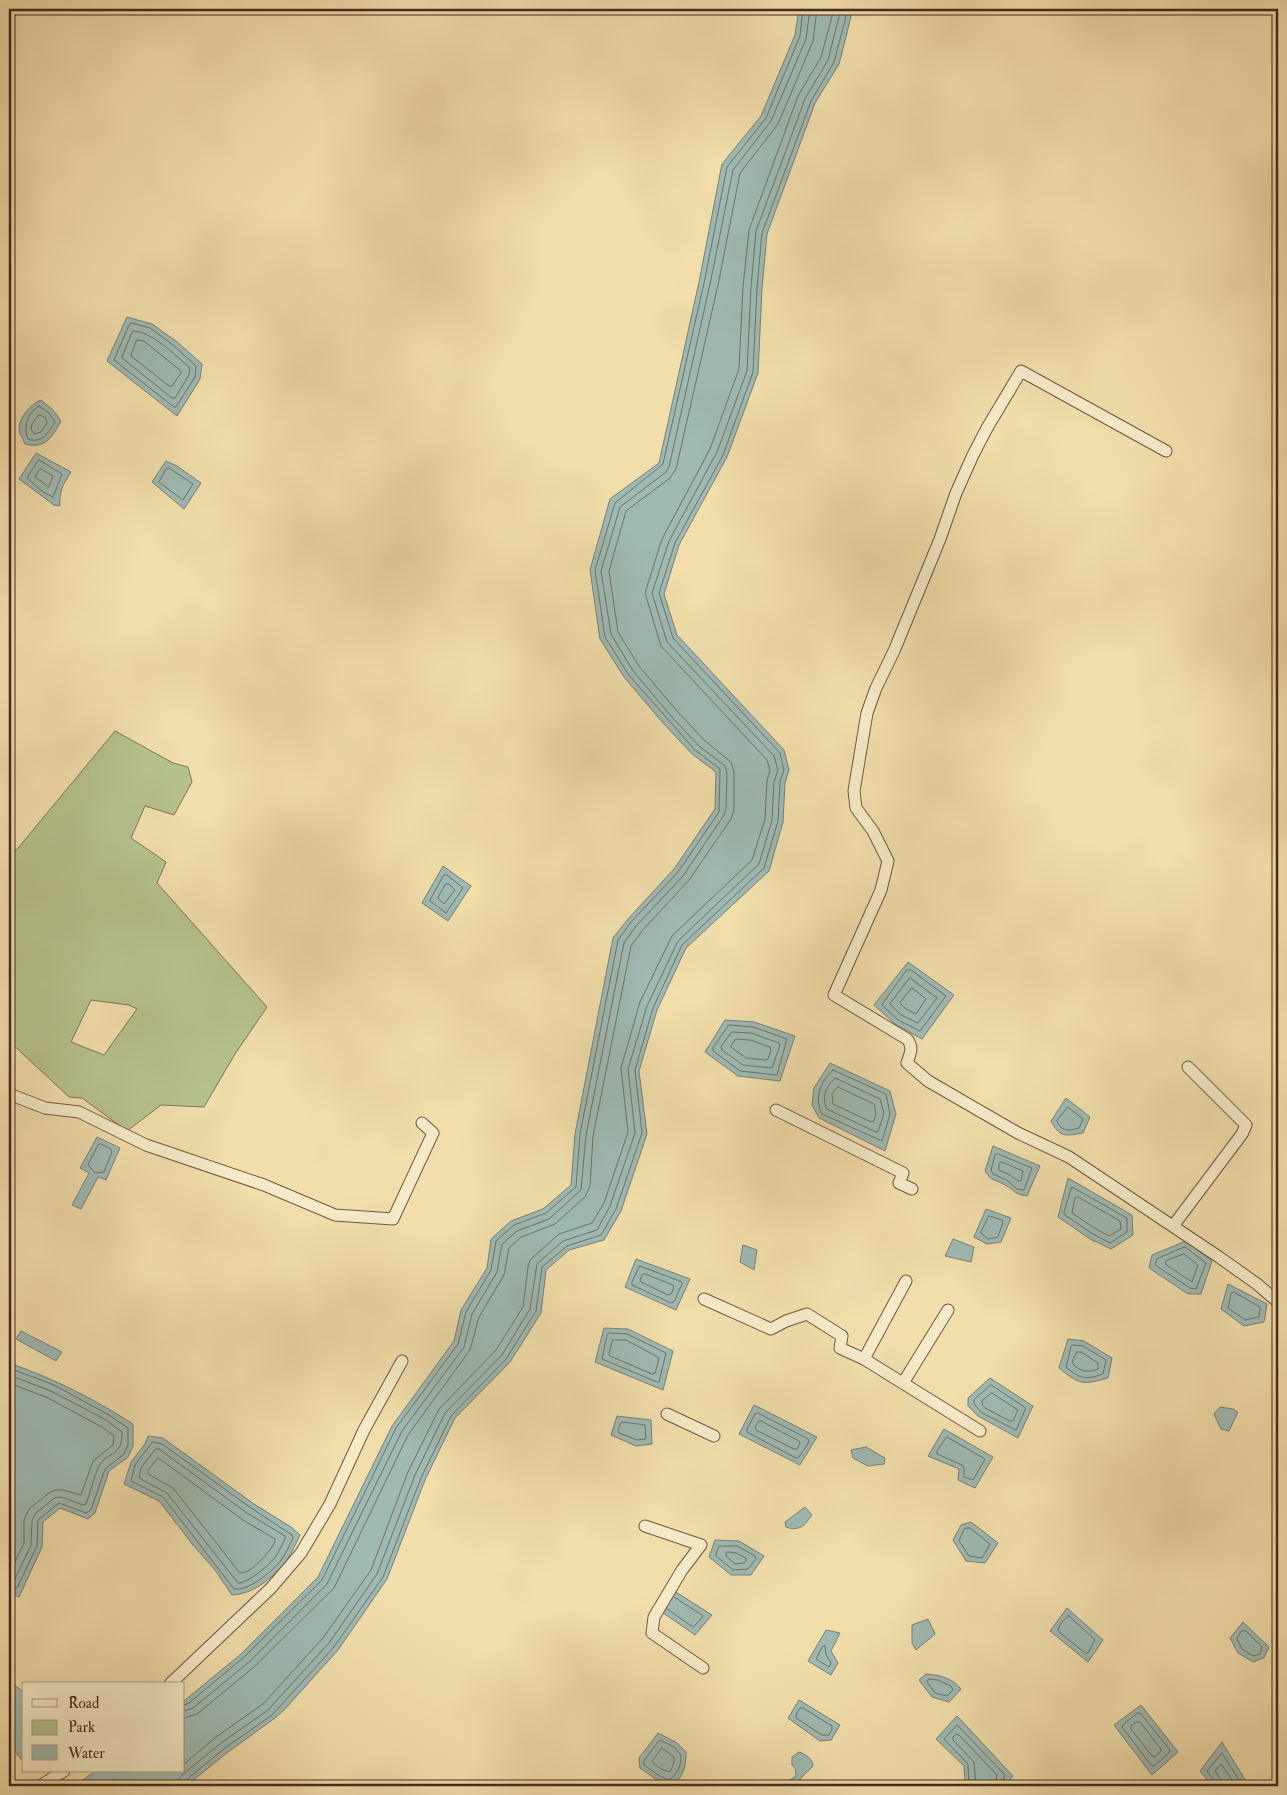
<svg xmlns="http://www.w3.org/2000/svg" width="1287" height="1795" font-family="'IM FELL Double Pica',serif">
	<rect width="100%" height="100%" fill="#f1deab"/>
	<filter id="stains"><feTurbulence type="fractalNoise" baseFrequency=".004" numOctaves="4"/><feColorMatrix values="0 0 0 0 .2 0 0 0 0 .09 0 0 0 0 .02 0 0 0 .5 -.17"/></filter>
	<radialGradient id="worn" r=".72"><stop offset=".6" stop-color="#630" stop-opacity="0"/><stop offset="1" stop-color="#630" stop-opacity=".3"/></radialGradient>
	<path fill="#b6c28c" stroke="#7d7655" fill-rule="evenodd" d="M115,731L173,763L188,767L192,782L174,815L145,806L131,838L166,862L157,883L267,1007L235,1054L204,1107L161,1105L127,1131L82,1098L69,1097L9,1041V859ZM91,1000L129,1005L137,1009L104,1055L71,1042Z"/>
	<path fill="#9ebab3" stroke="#7a8077" d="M799,9H853L839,64L815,103L767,234L762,288L758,373L727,457L679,545L664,594L677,635L784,750L789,770L785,783L783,822L769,871L686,948L657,1010L639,1071L647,1134L621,1211L604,1240L569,1250L546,1270L541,1313L510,1362L455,1418L425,1480L387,1579L338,1650L284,1710L275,1718L228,1752L186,1786H75L95,1771H184V1701L241,1654L318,1577L392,1426L454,1341L461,1310L487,1268L491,1239L511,1221L543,1209L571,1185L575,1134L613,938L628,919L674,869L715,809L716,772L692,754L663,723L624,677L600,639L590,570L610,499L659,463L699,282L722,164L761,116L795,35Z
		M127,317L152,324L176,341L202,364L200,379L177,416L107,361Z
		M41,400L53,410L61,421C52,438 45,449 25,444C23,439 19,433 19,428C20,416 31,404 41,400Z
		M36,453L71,472C63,484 59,492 60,506L54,505L19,479Z
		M166,461L177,466L201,483L184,509L152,482Z
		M443,866L471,886L448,921L422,903Z
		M908,962L954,995L922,1039L895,1024L874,1005Z
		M725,1020L754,1022L795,1036L780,1081L738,1076L705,1052Z
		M830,1063L890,1091L896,1114L885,1151L819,1118L812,1105L814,1088Z
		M1066,1098L1090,1117L1083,1133C1065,1136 1060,1138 1051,1121Z
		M97,1137L120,1148L106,1180L98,1177L81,1209L72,1205L89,1173L80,1168Z
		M993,1146L1040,1166L1027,1196C1013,1194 1016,1191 1005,1185C995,1179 992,1182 985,1171Z
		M1068,1178L1132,1215L1133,1235L1111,1249L1090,1239L1058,1217Z
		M986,1209L1011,1218L1001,1242L987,1244L974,1237Z
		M953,1239L974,1247L971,1262L945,1256Z
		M1186,1241L1212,1261L1201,1294H1188L1149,1268L1152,1255Z
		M743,1245L757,1250L754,1270L740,1262Z
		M636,1259L690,1279L676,1310L625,1287Z
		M1228,1284L1267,1304L1264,1322L1244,1326L1221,1309Z
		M604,1328L628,1329L673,1351L663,1390L595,1362Z
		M21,1331L62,1352L56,1361L16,1339Z
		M1068,1339L1084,1341L1112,1358L1108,1378C1082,1385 1080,1385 1059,1368Z
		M9,1363C53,1378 94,1399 133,1424V1446L128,1457L109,1471L95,1513L88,1519L60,1508L43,1522L42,1547L19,1597L9,1593Z
		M990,1378L1033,1406L1018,1438L978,1416L968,1406V1398Z
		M754,1405L817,1437L800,1465L739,1434Z
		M1220,1407L1233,1409L1238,1412L1229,1431L1221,1429L1214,1414Z
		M617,1416L651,1420L652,1444L636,1446L611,1435Z
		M944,1429L993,1457L975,1488L958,1480L959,1469L928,1456Z
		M148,1436L163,1438L254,1504L291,1527L300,1535C295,1545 290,1558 282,1566C270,1580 252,1594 232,1595L215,1570L193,1545L159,1501L124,1484L131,1462L145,1444Z
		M866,1447L885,1458L884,1464L868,1466L853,1458L851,1450Z
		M805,1507L812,1515C805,1525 799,1532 786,1527L785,1522Z
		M971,1522L998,1543L985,1563L966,1561L953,1540L961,1525Z
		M715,1540L739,1541L764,1556L751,1575H731L709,1557Z
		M671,1589L712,1615L695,1635L659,1610Z
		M1067,1608L1103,1640L1088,1662L1050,1631Z
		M928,1619L935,1634L916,1650L912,1643V1625Z
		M1243,1622L1269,1647L1264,1658L1253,1662L1238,1653L1230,1638Z
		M826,1630L840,1633L831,1651L838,1663L831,1675L808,1661Z
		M926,1674C940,1675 952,1678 961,1689L949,1702L932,1697L919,1680Z
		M9,1680L24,1693V1763L9,1744Z
		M799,1700L840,1725L831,1740L820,1741L788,1718Z
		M1141,1705L1178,1752L1152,1775L1114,1725Z
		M957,1716L1013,1776L1005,1786H965L964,1766L936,1739Z
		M658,1733L677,1743L686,1752C686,1767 683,1784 665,1785L661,1781L657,1780L640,1768L639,1758Z
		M1222,1742L1249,1786H1212L1200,1771Z
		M799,1752C805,1754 813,1759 813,1766L799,1780V1786H790L787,1782L796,1776C796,1772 796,1768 792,1765V1757Z"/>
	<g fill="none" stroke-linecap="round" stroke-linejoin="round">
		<path stroke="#717268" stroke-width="1" d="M132,323L150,328L173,345L196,366L195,377L176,407H174L114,360L129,325Z
			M133,331C152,331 176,356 190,368L189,375L175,398H172L122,358Z
			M137,340L144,341L181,371V373L172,386H169L131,356Z
			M39,406L49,413L55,422C49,433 41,444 28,439C23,426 27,414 39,406Z
			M39,415L45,417L47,423L41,432L34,434L31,429L32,424Z
			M39,460L62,474L53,497L43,492L27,478L37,462Z
			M169,468L193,484L183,500L159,482L166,469Z
			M41,469L53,476L49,487L35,477L39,470Z
			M444,875H447L463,888L446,913L430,901Z
			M446,884H449L455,890L444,904L438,898Z
			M907,970H911L946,996L920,1031L898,1020L882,1005Z
			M910,978L937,998L918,1023L901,1015L890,1004Z
			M912,988L926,999L916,1014L906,1009L900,1003Z
			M729,1025L753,1027L787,1039L777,1075L740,1071L713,1051V1048Z
			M732,1032L751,1033L779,1043L780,1045L772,1068L743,1065L722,1050L721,1047Z
			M736,1039L750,1040L770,1047L771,1050L768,1059L765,1060L746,1058L731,1047Z
			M833,1070L886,1094L890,1114L882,1141L822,1114C814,1098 820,1082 833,1070Z
			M835,1078L880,1099L884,1113L878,1132H876L827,1109C821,1097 826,1087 835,1078Z
			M838,1087L874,1104L876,1113L874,1121L871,1122L833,1104L832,1094Z
			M1068,1107L1083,1119L1079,1128C1069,1131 1061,1132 1057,1121Z
			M101,1144L111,1149L112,1152L104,1172L95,1173L88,1165L98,1145Z
			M998,1154L1032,1168L1024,1190L1017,1189L1007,1180L993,1174L991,1170L995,1155Z
			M1002,1162L1023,1171L1021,1181H1018L1010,1175L999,1170V1164Z
			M1072,1187L1127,1218V1232L1110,1243L1093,1234L1065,1215L1064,1213Z
			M1078,1197L1120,1221L1121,1229L1109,1236L1096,1229L1072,1213L1075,1198Z
			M989,1216L1002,1220L1003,1222L998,1237L988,1239L981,1233Z
			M1185,1247L1206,1263L1196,1289L1190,1288L1155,1265L1157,1259Z
			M1184,1254L1198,1265L1192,1282L1165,1264L1166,1261Z
			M640,1266L682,1282V1284L674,1302L671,1303L632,1285V1282Z
			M645,1274L673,1285L674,1288L671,1294L668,1295L641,1282L640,1280L642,1275Z
			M1234,1292L1260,1307L1259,1317L1245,1320L1228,1308L1231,1294Z
			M610,1333L627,1334L666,1353L659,1382H657L602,1359L607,1335Z
			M613,1340H626L658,1357L659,1359L655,1373L652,1374L610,1356L609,1354Z
			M1073,1345L1083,1346L1106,1360L1103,1374C1086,1380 1080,1379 1066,1367L1071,1347Z
			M1077,1352H1081L1098,1363V1369C1088,1373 1080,1372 1072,1363Z
			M9,1368L54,1385L109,1415L128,1428V1445L124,1454L105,1469L91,1510L86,1513L59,1503L38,1520L37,1546L17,1588L9,1589
			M9,1375L51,1391L106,1420L122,1432C122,1459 109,1449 99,1466C93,1478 91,1492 86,1504L83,1505L64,1498L58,1497L53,1499L35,1514L32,1521L31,1545L14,1581L9,1582
			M9,1383L48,1398L102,1427L114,1436L113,1445L93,1461L81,1495L63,1490H55L49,1493L29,1509L24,1520V1543L9,1574
			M991,1385L1026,1408L1016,1430L982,1413L974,1404V1400Z
			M992,1393L1018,1410L1013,1421H1010L985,1408L982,1404V1401Z
			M758,1413L808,1439L809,1442L799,1457L796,1458L747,1432V1429L755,1414Z
			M761,1421L799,1441L800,1444L797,1449H794L756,1430L755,1427L758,1422Z
			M622,1422L645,1425L646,1439L637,1440L619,1433L618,1430Z
			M947,1437L985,1459L973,1480L964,1477V1468L962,1465L937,1454V1451Z
			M153,1442L162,1444L251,1508L292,1535L293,1538C289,1546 285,1556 279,1563C270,1573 248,1591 234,1589L163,1497L131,1481L135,1465Z
			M156,1449H159L247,1513L285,1536V1539C282,1545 279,1551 276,1556C270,1565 248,1583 238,1583L167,1493L139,1478L141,1468Z
			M157,1459H160L243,1520L275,1539V1542C269,1552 253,1573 240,1573L173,1488L148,1474V1471Z
			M970,1528L990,1544L982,1558L969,1556L959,1541L964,1529Z
			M719,1546H737L755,1556L756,1559L748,1569L733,1570L716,1556Z
			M728,1552L736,1553L746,1558V1561L744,1563L735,1564L726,1556V1553Z
			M667,1609L693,1627L702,1618V1615L674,1597
			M1069,1616L1095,1640L1088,1653H1085L1058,1631C1058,1626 1065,1618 1069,1616Z
			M1242,1631H1246L1262,1647L1260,1654L1253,1656L1242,1649L1237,1639Z
			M825,1646L826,1654L831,1663L829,1667L816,1659L822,1647Z
			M929,1679L938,1680L951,1686L953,1690L947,1696L935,1693L927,1682Z
			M184,1705L189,1703L244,1657L322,1580L396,1428L458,1344L466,1312L491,1270L496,1241L514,1225L546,1213L576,1187L580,1134L618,940L631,922L678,872L719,812L720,769L695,750L628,674L605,637L595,570L615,503L663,464L704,283L727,167L766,118L800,36L803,9
			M803,1708L832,1726V1729L829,1735H822L796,1718V1715L799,1709Z
			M184,1711L193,1708L249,1662L327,1584L402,1431L464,1347L472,1314L497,1272L502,1244L517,1231L549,1219L581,1190L586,1135L624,943L636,926L683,876L724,815L726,809L727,773L725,766L699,746L671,716L633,671L611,634L601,571L620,507L666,472L669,467L710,284L733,170L771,121L806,39L810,9
			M1138,1713L1141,1714L1170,1750L1169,1753L1154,1766L1151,1765L1122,1727L1123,1725Z
			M184,1718L197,1714L254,1667L334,1588L408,1435L470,1350L479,1317L504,1275L509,1248L521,1237L555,1224L585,1197L590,1186L593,1136L631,946L642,931L689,880L731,819L734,810V772L731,762L704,740L677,711L639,666L618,632L609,571L626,511L670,478L676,469L718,285L740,173L778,124L813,41L817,9
			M1137,1722H1140L1161,1749V1751L1155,1757L1152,1756L1131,1729V1726Z
			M660,1740L674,1747L681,1755C681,1766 678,1774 669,1780L658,1775L644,1765V1761Z
			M662,1748L674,1757V1763L670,1772L661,1769L652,1762Z
			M184,1764L216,1737L263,1704L323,1638L371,1570L408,1472L439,1409L496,1350L523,1307L528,1267L530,1260L559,1234L592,1223L604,1203L628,1132L621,1068L640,1002L672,936L752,860L765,819L767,781L770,770L767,760L661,646L645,593L662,539L710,449L739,369L743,287L749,230L798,96L821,57L834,9
			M177,1786L178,1780L182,1775L221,1743L268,1710L329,1643L377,1574L415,1475L445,1413L502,1355L530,1309L537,1264L563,1241L597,1230L610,1206L635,1133L628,1069L647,1006L678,941L759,864L772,820L774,782L778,770L774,756L667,642L652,593L669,541L717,452L747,371L751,287L756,231L805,99L828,60L841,9
			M184,1786L186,1780L225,1748L272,1715L334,1647L383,1577L421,1478L451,1416L506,1359L536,1311L542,1267L567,1246L601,1235L616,1209L642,1133L635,1070L653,1008L682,945L764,868L778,821L780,782L784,770L780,753L673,638L659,593L675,543L723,455L753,372L757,288L762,233L811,101L834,62L848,9
			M969,1786L968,1764L944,1739L957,1725L1005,1775L1001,1786
			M976,1786L974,1762L953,1740V1737L956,1734L959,1735L997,1775L995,1786
			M1216,1786L1215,1782L1207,1771L1222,1753L1243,1786
			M1222,1786L1221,1780L1215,1771L1221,1764L1236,1786"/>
		<g stroke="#6f5741" stroke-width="13">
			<path id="minor" d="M1166,451L1021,371L987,428L973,455L956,493L940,539L894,651L876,688L867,713L854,791L856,808L873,831L888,861L881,890L834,995L907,1039C914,1047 910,1054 907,1063L928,1081L1018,1133L1069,1157L1219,1257L1257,1284L1278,1302
				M9,1094L45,1108L79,1112L146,1145L264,1185L335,1215L393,1219L433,1133L422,1123
				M776,1110L903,1173L899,1183L912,1189
				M1173,1226L1242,1134L1246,1125L1188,1067
				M704,1299L771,1329L786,1321L807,1314L842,1336L840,1348L864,1359L906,1281
				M864,1359L980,1431
				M903,1383L948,1310
				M667,1414L714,1436
				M645,1526L701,1545L682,1570L654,1617L652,1633L703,1668
				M170,1684L271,1588L301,1553L330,1504L364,1430L402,1361
				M40,1786L64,1771"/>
		</g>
		<use href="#minor" stroke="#f6eac8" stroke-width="11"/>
	</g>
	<rect width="1287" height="1795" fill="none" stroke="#f1deab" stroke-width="30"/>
	<rect x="10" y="10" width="1267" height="1775" fill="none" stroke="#442a1e" stroke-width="2.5"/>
	<rect x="15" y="15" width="1257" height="1765" fill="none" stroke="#442a1e"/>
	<rect x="22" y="1682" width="162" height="90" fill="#f6eac8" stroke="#af9d84"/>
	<rect x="32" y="1699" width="25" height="8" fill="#f6eac8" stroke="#af9d84"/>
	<text x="68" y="1708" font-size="15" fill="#442a1e">Road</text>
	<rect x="32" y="1720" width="25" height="15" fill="#b6c28c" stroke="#af9d84"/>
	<text x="68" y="1732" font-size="15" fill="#442a1e">Park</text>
	<rect x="32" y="1745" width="25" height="15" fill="#9ebab3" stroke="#af9d84"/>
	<text x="68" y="1758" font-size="15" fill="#442a1e">Water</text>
	<rect width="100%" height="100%" filter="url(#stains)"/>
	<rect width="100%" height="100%" fill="url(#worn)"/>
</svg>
